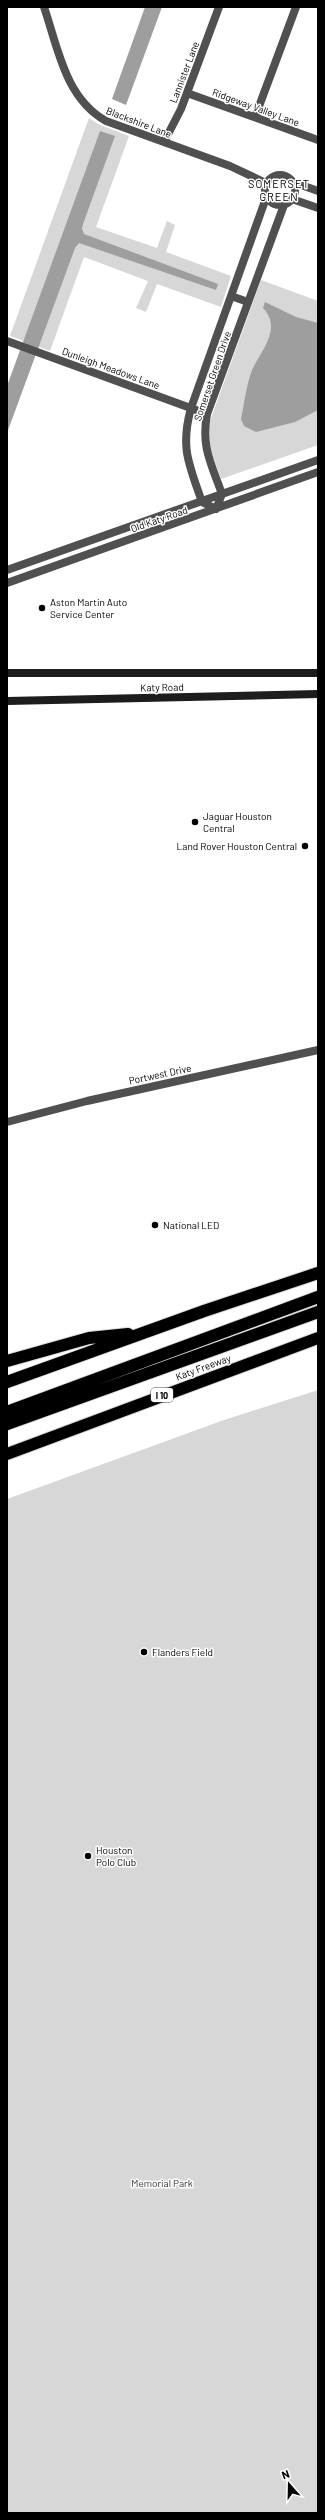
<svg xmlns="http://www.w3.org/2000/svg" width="325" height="2520" font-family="Barlow,sans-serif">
	<rect width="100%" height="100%" fill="#fff"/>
	<path fill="#d7d7d7" d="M89,118L98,124L129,136L96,227L157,248L167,221L175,225L166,252L231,276L221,307L157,284L146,312L136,308L148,281L84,257L50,351L10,336Z
		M261,280L318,301V445L221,479L210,448L209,424Z
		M318,1390V2513H7V1499L224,1420Z"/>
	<path fill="#9e9e9e" d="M145,7H162L126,105L112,99Z
		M100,131L115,136L83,224L82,229L84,234L218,284L216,290L79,243L75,248L7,433V386Z
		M265,302L296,317L318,323V410L295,422L256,432L244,426L241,419C244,405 246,387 251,373C258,353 284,330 263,308Z"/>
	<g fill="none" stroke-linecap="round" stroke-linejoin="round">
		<g stroke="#dbdbdb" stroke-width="14">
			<path id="motorway" d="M7,1361L89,1338L128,1334
				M7,1382L204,1311L318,1273
				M7,1412L318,1297
				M7,1424L318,1312
				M7,1454L318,1338"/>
		</g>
		<path stroke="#505050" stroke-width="8" d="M44,7C58,48 65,98 106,121L230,166L266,183
			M187,93L318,140
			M255,117L296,7
			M164,142L181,109L219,7
			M265 190a15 15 0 1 1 30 0a15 15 0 1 1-30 0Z
			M293,182L318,191
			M266,198L191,408C180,448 189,464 202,502L216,509L222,494C211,463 201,447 207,414L284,205
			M292,199L318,208
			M231,296L248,302
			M7,341L207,414
			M7,570L318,460
			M7,583L318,472
			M7,1122L87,1101L318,1050"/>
		<path stroke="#1d1d1d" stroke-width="8" d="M7,673H318
			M7,701L318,694"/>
		<use href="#motorway" stroke="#000" stroke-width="12"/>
	</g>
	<g fill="#000" stroke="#fff" stroke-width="1.5">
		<circle cx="42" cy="608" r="4"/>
		<circle cx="195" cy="822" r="4"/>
		<circle cx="305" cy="846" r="4"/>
		<circle cx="155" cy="1225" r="4"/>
		<circle cx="144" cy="1652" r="4"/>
		<circle cx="88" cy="1856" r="4"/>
	</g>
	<g text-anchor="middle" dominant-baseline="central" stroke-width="3" stroke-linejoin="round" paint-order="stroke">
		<rect fill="#fff" stroke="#4c4c4c" stroke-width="1" x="151" y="1388" width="22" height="14" rx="3"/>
		<g font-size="9" font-weight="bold" fill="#000">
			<text x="162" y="1395">I 10</text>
		</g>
		<g font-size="10" fill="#000" stroke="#fff">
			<text transform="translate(184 72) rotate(-69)">Lannister Lane</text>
			<text transform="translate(256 107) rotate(20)">Ridgeway Valley Lane</text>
			<text transform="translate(139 122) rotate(21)">Blackshire Lane</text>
			<text transform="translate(111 368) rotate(20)">Dunleigh Meadows Lane</text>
			<text transform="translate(212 376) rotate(-71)">Somerset Green Drive</text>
			<text transform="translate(159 519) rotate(-19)">Old Katy Road</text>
			<text transform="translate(162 687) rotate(-1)">Katy Road</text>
			<text transform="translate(160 1074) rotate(-12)">Portwest Drive</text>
			<text transform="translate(203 1367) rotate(-20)">Katy Freeway</text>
		</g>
		<g font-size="10" fill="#000" stroke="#fff" text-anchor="start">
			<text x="50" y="602">Aston Martin Auto<tspan x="50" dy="12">Service Center</tspan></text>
			<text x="203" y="816">Jaguar Houston<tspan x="203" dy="12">Central</tspan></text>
			<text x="297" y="846" text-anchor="end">Land Rover Houston Central</text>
			<text x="163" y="1225">National LED</text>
			<text x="152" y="1652">Flanders Field</text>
			<text x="96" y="1850">Houston<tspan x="96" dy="12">Polo Club</tspan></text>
		</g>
		<g font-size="10" fill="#2e2e2e" stroke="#fff">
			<text x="162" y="2183">Memorial Park</text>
		</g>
		<g font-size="11" letter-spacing="1" fill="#000" stroke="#fff">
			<text x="279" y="183">SOMERSET<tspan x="279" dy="13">GREEN</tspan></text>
		</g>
	</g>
	<rect width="325" height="2520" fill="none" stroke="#000000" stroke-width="16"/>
	<g transform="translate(289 2484) rotate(340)" stroke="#ffffff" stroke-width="3" paint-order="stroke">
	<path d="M0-3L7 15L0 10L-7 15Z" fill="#000000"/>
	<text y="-6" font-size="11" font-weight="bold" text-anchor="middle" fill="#000000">N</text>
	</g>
</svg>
